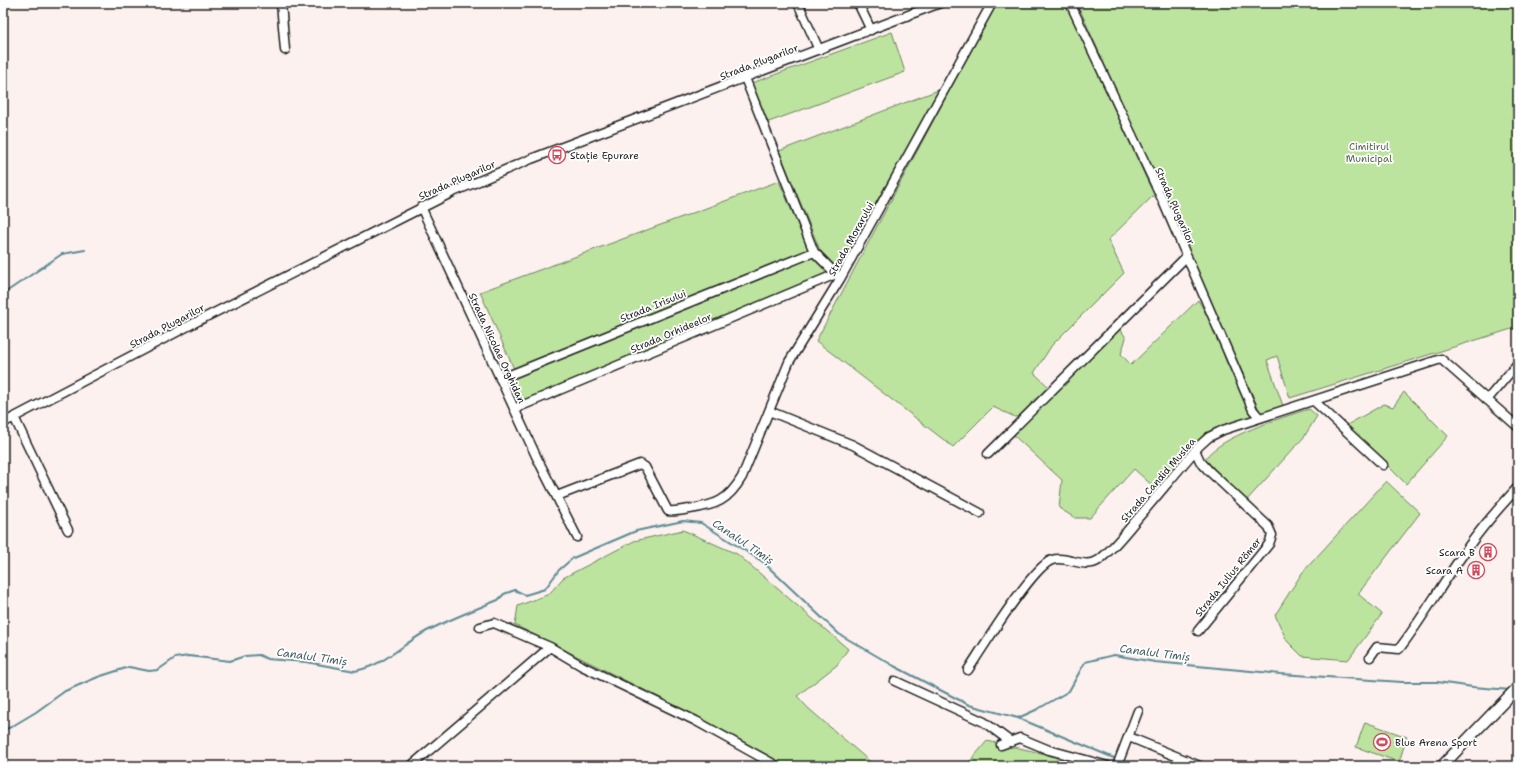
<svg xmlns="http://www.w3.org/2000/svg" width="1521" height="769" font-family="'Shantell Sans',sans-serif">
	<rect width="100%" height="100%" fill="#fcf1ee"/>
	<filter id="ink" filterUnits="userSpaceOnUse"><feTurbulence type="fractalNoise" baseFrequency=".025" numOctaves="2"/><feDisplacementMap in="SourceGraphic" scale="8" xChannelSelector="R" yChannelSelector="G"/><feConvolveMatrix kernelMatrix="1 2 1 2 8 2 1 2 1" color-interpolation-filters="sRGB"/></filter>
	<g filter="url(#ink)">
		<path fill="#bce49f" stroke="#6c805e" d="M996,3H1065L1154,195L1108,240L1124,273L1052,345L1034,373L1052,390L1119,327L1126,338L1121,354L1131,365L1198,300L1215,329L1226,361L1253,416L1203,435L1155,488L1134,469L1090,518H1075L1059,508L1062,480L1010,432L1025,415L1015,417L993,407L953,447L816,341Z
			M1077,3H1518V327L1290,398L1277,356L1267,360L1283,406L1261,414Z
			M892,32L905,72L766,123L752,83Z
			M941,89L838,269L820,250L779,151Z
			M779,181L809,251L832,273L516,404L505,380L514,369L480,292Z
			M1404,392L1448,436L1406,484L1347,425L1384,404L1393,407Z
			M1309,409L1317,416L1304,437L1246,501L1205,459C1219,437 1283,417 1309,409Z
			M1386,481L1420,513L1358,594L1382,614L1348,660L1302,656L1287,641L1275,615L1302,573Z
			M683,530L737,554L848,649L837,665L797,696L808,708L875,766H784L698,717L515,625L518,606L549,594L563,578L634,541Z
			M1365,722L1407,737L1399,762L1356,747Z
			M987,741L1046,754L1077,766H966Z"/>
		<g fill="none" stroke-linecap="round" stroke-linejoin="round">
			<path stroke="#5b8a93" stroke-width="2" d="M3,294L62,254L85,250
				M1018,718L1114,758
				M3,730L11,727L36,712L65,691L98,677L129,667L149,671L158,670L175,658L189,656L230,661L245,656L259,655L267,659L306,662L355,671C386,665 402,644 427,631C450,619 474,610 498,600L504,594L515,590L525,595L545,589L559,570L573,558L636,531L683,521L701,523L763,562L839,634L894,666L969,705L1018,718L1038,709L1069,691L1085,662L1114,655L1155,662L1281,674L1402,682H1437L1473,687L1511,690
				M1125,762L1134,766"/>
			<g stroke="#1c1c1c" stroke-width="11">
				<path id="minor" d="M281,3L285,50
					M798,3L819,50
					M858,3L871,30
					M1070,3L1162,199L1253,410L1259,417
					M745,78L814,252L839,277
					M421,207L537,458L577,537
					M500,379L814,252
					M1487,400L1518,363
					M1314,401L1383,465
					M514,409L836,274
					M769,411L853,445L980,513
					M14,417L68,530
					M3,423L198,321L453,192L531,159L940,3
					M1195,450L1200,461L1209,471L1268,526L1272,535L1269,544L1198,631
					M988,454L1187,256
					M557,496L640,464L645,467L668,511C675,512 683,510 690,509C716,505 728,501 742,477L789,362L840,279L992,3
					M480,627L494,623L550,647L582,666L696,721L777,766
					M1370,657L1377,647L1399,649C1423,618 1441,585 1464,553C1480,529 1499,508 1518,487
					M968,670C982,649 1032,567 1052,560C1067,555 1085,570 1099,560C1114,548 1126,532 1138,518C1159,494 1178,470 1199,446L1209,437L1223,430L1441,359L1518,427
					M895,681L984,722L1011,742
					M1129,737L1200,766
					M1001,745L1020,738L1049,750L1108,766
					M411,766L550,647
					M1117,766L1138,711"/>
			</g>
			<g stroke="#1c1c1c" stroke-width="13">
				<path id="major" d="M1442,766L1518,687"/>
			</g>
			<use href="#minor" stroke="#fff" stroke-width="8"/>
			<use href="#major" stroke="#fff" stroke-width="10"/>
		</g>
	</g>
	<defs>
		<g id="bus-ring" transform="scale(0.9)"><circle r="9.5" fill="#fff" stroke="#d1495b" stroke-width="1.5"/><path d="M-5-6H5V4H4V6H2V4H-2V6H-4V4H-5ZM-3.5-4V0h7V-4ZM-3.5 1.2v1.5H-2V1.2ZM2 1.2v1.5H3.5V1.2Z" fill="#d1495b"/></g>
		<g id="building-ring" transform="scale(0.9)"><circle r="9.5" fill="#fff" stroke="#d1495b" stroke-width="1.5"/><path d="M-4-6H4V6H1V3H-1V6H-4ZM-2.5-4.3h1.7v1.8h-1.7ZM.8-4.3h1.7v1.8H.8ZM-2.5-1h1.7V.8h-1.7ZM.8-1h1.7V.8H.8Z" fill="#d1495b"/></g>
		<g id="stadium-ring" transform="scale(0.9)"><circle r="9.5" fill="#fff" stroke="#d1495b" stroke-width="1.5"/><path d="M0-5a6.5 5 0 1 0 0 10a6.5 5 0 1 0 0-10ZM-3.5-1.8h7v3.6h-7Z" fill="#d1495b"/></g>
	</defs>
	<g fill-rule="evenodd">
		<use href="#bus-ring" x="557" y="155"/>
		<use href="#building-ring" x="1488" y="552"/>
		<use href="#building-ring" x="1476" y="570"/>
		<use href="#stadium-ring" x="1382" y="742"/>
	</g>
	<g text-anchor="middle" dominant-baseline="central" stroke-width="3.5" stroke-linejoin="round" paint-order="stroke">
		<g font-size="10" fill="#1c1c1c" stroke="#fff">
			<text transform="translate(759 62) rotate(-21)">Strada Plugarilor</text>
			<text transform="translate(457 180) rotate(-24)">Strada Plugarilor</text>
			<text transform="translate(1175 206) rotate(66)">Strada Plugarilor</text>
			<text transform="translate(851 239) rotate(-61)">Strada Morarului</text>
			<text transform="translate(653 306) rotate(-22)">Strada Irisului</text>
			<text transform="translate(167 326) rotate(-28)">Strada Plugarilor</text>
			<text transform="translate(671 333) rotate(-23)">Strada Orhideelor</text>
			<text transform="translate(497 348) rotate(65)">Strada Nicolae Orghidan</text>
			<text transform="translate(1158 480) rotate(-49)">Strada Candid Muslea</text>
			<text transform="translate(1228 577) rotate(-51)">Strada Iulius Römer</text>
		</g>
		<g font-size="10" fill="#54624a" stroke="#fff">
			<text x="1369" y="146">Cimitirul<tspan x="1369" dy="12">Municipal</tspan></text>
		</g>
		<g font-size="10" fill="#1c1c1c" stroke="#fff" text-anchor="start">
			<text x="570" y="155">Stație Epurare</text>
			<text x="1475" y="552" text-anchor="end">Scara B</text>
			<text x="1463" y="570" text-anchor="end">Scara A</text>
			<text x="1395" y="742">Blue Arena Sport</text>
		</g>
		<g font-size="11" font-style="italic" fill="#415c61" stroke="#fff">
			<text transform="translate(743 542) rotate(34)">Canalul Timiș</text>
			<text transform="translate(1155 653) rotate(7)">Canalul Timiș</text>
			<text transform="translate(312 657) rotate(8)">Canalul Timiș</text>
		</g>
	</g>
	<rect width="1521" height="769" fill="none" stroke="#fff" stroke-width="16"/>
	<rect x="8" y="8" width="1505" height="753" fill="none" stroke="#1c1c1c" stroke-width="1.5" filter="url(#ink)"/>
</svg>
